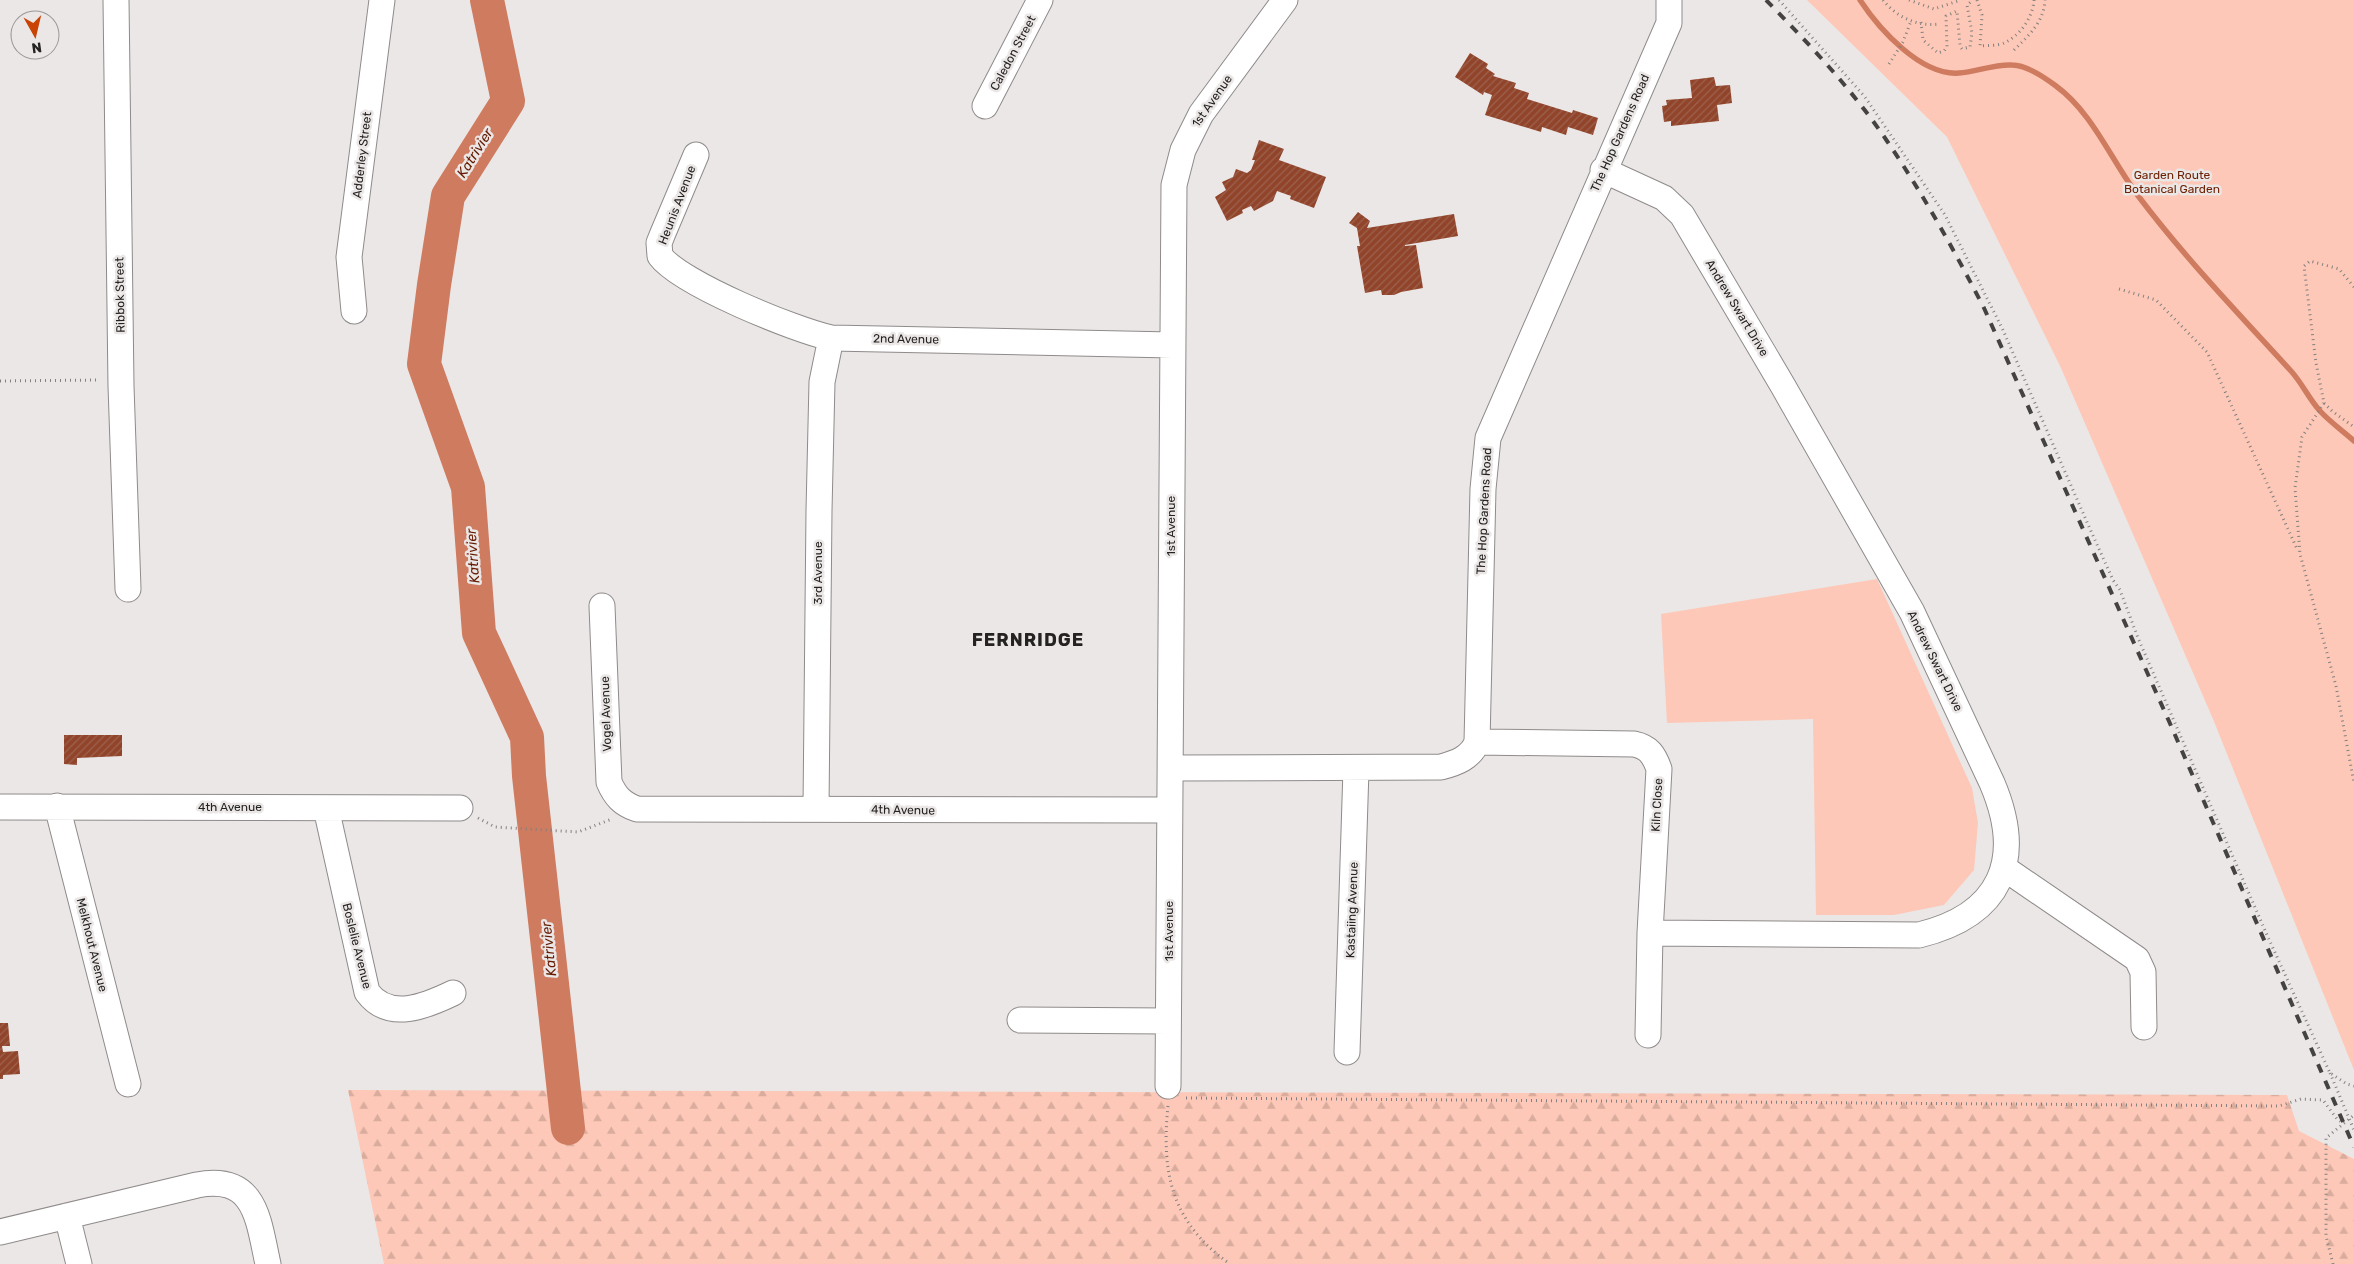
<svg xmlns="http://www.w3.org/2000/svg" width="2354" height="1264" font-family="Rubik,sans-serif">
	<defs>
		<pattern id="forest-firs" width="22" height="20" patternUnits="userSpaceOnUse" patternTransform="scale(1.25)"><rect width="22" height="20" fill="#fdc8b7"/><path d="M5 1l3.5 6h-7zM16 11l3.5 6h-7z" fill="#d9ac9d"/></pattern>
		<pattern id="building-hatch" width="6" height="6" patternUnits="userSpaceOnUse" patternTransform="scale(1.25)"><rect width="6" height="6" fill="#91442a"/><path d="M-1 1l2-2M0 6l6-6M5 7l2-2" fill="none" stroke="#9c624f"/></pattern>
	</defs>
	<rect width="100%" height="100%" fill="#ebe7e6"/>
	<path fill="url(#forest-firs)" d="M348,1090L2287,1095L2299,1131L2354,1159V1264H384Z"/>
	<path fill="#fdc8b7" d="M1807,0H2354V1070L2213,719L2061,368L1947,137Z
		M1877,579L1972,788L1978,823L1974,870L1944,905L1894,915H1816L1813,719L1667,723L1661,614Z"/>
	<g fill="none" stroke-linecap="round" stroke-linejoin="round">
		<path stroke="#ce7b60" stroke-width="5.5" d="M1860,0C1879,29 1921,76 1959,73C1976,72 1994,64 2012,65C2026,65 2044,77 2056,86C2093,113 2112,162 2139,197C2186,259 2239,314 2291,371C2302,383 2309,399 2320,411C2330,422 2343,431 2354,441"/>
		<path stroke="#ce7b60" stroke-width="34" d="M487,0L508,101L448,196L434,285L424,364L468,487L479,633L527,737L529,776L568,1128"/>
	</g>
	<path fill="url(#building-hatch)" d="M1470,53L1488,64L1486,68L1495,74L1493,76L1516,83L1514,88L1529,93L1527,99L1572,113L1573,110L1598,118L1593,135L1568,127L1566,135L1542,127L1541,132L1485,115L1492,95L1484,92L1483,95L1455,77Z
		M1714,77L1716,86L1730,85L1732,103L1717,105L1719,121L1671,126V121L1664,122L1662,106L1667,105L1666,100L1692,98L1690,80Z
		M1259,140L1284,149L1279,160L1326,177L1314,208L1290,199L1291,196L1277,191L1273,201L1254,211L1251,206L1242,210L1243,213L1227,221L1215,197L1226,190L1222,182L1233,177L1236,169L1247,173L1251,170L1255,160H1252Z
		M1358,212L1370,221L1367,228L1454,214L1458,236L1405,245V246L1416,245L1423,288L1401,292L1394,295H1382L1381,290L1365,293L1357,246H1360L1357,228L1349,223Z
		M64,735H122V756L77,758V765L64,764Z
		M0,1023H8L10,1046H2L3,1052L18,1051L20,1074L3,1075V1079H0Z"/>
	<g fill="none" stroke-linecap="round" stroke-linejoin="round">
		<g stroke="#8f8b8a" stroke-width="27">
			<path id="minor" d="M116,0L121,386L128,589
				M985,106L1040,0
				M696,155L663,233L659,243L660,256C681,284 795,330 831,338L1172,345
				M1603,170L1664,198L1682,215L1783,386L1912,612L1992,783C2025,860 2001,915 1919,935L1650,933
				M354,311L349,257L382,0
				M602,606L609,782C615,796 622,804 637,809L1169,810
				M1477,742L1634,744C1649,747 1654,755 1659,769L1650,933L1648,1035
				M1171,768L1441,767C1456,763 1471,758 1477,742L1483,489L1488,438L1669,23V0
				M57,806L128,1084
				M0,807L460,808
				M326,808L367,992C389,1022 426,1006 453,993
				M816,808L819,511L822,382L831,338
				M2004,868L2137,959L2143,972L2144,1027
				M1020,1020L1168,1021
				M1347,1052L1356,769
				M1168,1086L1174,185L1183,150L1201,114L1285,0
				M67,1216L79,1264
				M0,1232L197,1185C256,1174 258,1219 268,1264"/>
		</g>
		<path stroke="#83807f" stroke-width="3" stroke-dasharray="1 4" stroke-linecap="butt" d="M1779,0L1865,97L1945,215L2003,330L2090,529L2113,580L2120,590L2138,638L2267,935L2330,1073L2347,1084L2354,1086
			M1883,0C1896,17 1918,27 1939,24
			M1909,0L1934,9L1961,0
			M1977,0L1982,15L1980,46C1987,45 1998,46 2004,43C2020,36 2033,17 2034,0
			M1921,22L1923,40L1938,53L1944,51L1947,47L1946,16L1957,11L1960,46L1962,49L1970,47L1972,33L1967,5L1973,0
			M2014,50C2029,35 2044,22 2045,0
			M1889,64L1903,42L1911,21
			M2354,287L2339,269L2310,261L2304,266L2316,363L2324,403L2332,411L2354,427
			M2119,289L2156,300L2207,352L2298,551
			M0,381L100,380
			M2324,403L2302,437L2295,488L2300,554L2336,686L2354,783
			M478,818L495,827L578,832L612,819
			M2330,1073L2354,1130
			M1186,1098L2279,1106L2301,1099L2323,1100L2337,1119L2343,1123
			M1168,1106C1161,1174 1172,1223 1230,1264
			M2333,1264L2326,1236V1138L2354,1115"/>
		<use href="#minor" stroke="#fff" stroke-width="25"/>
		<path stroke="#444342" stroke-width="4" stroke-dasharray="9 9" stroke-linecap="butt" d="M1766,0C1809,44 1852,89 1887,141C1923,194 1954,250 1984,308L2172,728L2354,1147"/>
	</g>
	<g text-anchor="middle" dominant-baseline="central" stroke-width="5" stroke-linejoin="round" paint-order="stroke">
		<g font-size="12" fill="#242322" stroke="#ebe7e6">
			<text transform="translate(1013 53) rotate(-62)">Caledon Street</text>
			<text transform="translate(1212 101) rotate(-55)">1st Avenue</text>
			<text transform="translate(1620 133) rotate(-66)">The Hop Gardens Road</text>
			<text transform="translate(362 155) rotate(-83)">Adderley Street</text>
			<text transform="translate(677 205) rotate(-69)">Heunis Avenue</text>
			<text transform="translate(120 295) rotate(-91)">Ribbok Street</text>
			<text transform="translate(1737 308) rotate(59)">Andrew Swart Drive</text>
			<text transform="translate(906 339) rotate(1)">2nd Avenue</text>
			<text transform="translate(1484 511) rotate(-87)">The Hop Gardens Road</text>
			<text transform="translate(1171 526) rotate(-90)">1st Avenue</text>
			<text transform="translate(818 573) rotate(-90)">3rd Avenue</text>
			<text transform="translate(1935 661) rotate(64)">Andrew Swart Drive</text>
			<text transform="translate(606 714) rotate(-92)">Vogel Avenue</text>
			<text transform="translate(1657 805) rotate(-87)">Kiln Close</text>
			<text x="230" y="807">4th Avenue</text>
			<text transform="translate(903 810) rotate(1)">4th Avenue</text>
			<text transform="translate(1352 910) rotate(-88)">Kastaiing Avenue</text>
			<text transform="translate(1169 931) rotate(-90)">1st Avenue</text>
			<text transform="translate(92 945) rotate(76)">Melkhout Avenue</text>
			<text transform="translate(357 946) rotate(76)">Boslelie Avenue</text>
		</g>
		<g font-size="12" fill="#6e2205" stroke="#ebe7e6">
			<text x="2172" y="175">Garden Route<tspan x="2172" dy="14">Botanical Garden</tspan></text>
		</g>
		<g font-size="14" font-style="italic" fill="#651a00" stroke="#ebe7e6">
			<text transform="translate(475 153) rotate(-58)">Katrivier</text>
			<text transform="translate(473 556) rotate(-94)">Katrivier</text>
			<text transform="translate(549 949) rotate(-96)">Katrivier</text>
		</g>
		<g font-size="18" font-weight="bold" letter-spacing="1" fill="#242322" stroke="#ebe7e6">
			<text x="1028" y="640">FERNRIDGE</text>
		</g>
	</g>
	<g transform="translate(35 35) rotate(172)"><circle r="24" fill="#ebe7e6" stroke="#9b9998"/>
	<path d="M0-4L9 19L0 12L-9 19Z" fill="#c94305"/>
	<text y="-8" font-size="14" font-weight="bold" text-anchor="middle" fill="#242322">N</text>
	</g>
</svg>
